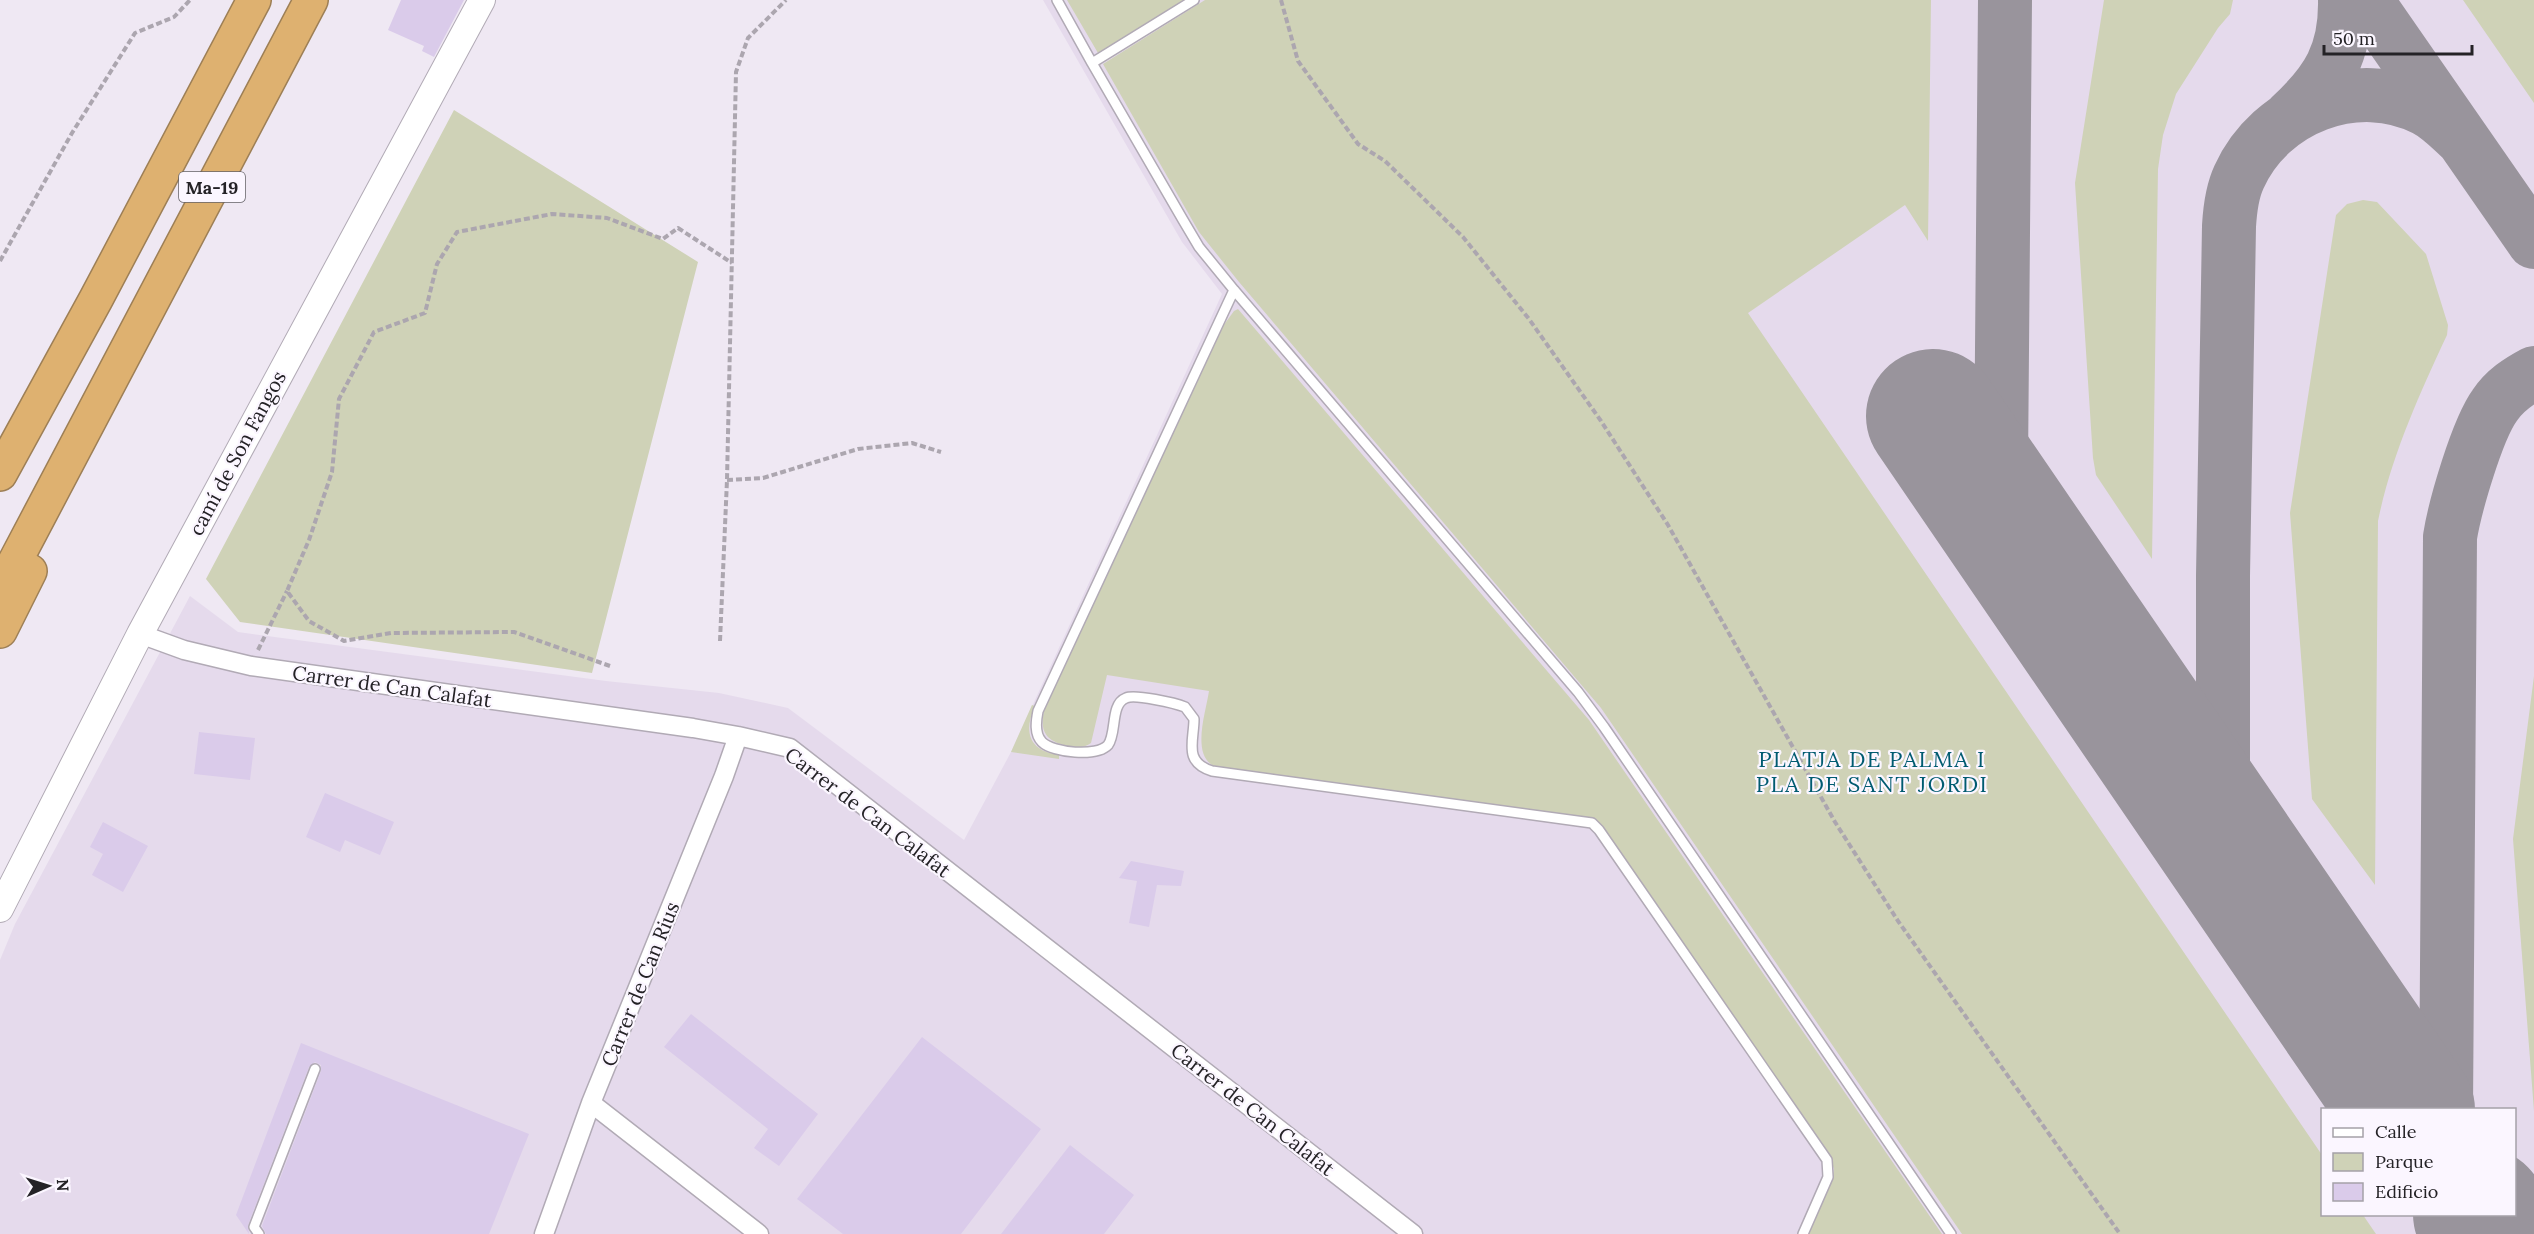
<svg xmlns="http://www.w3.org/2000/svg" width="2534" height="1234" font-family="Lora,serif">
	<rect width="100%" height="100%" fill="#efe8f3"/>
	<path fill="#e5daec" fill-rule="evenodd" d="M1043,0H2534V1234H0V960L15,924L190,596L238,632L606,681L719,693L788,708L964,840L1011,752L1222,294L1182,242ZM2322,1110H2514V1214H2322Z"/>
	<path fill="#cfd2b7" d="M1067,0H1185L1098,53Z
		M1205,0H1931L1928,241L1905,205L1748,313L2322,1155V1214L2363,1215L2376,1234H1962L1601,708L1239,282L1199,232L1103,64Z
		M2104,0H2233L2230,14L2218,28L2176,94L2163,135L2158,169L2152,559L2096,475L2093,458L2075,183Z
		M2463,0H2534V103Z
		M454,110L698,262L592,673L240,622L206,579Z
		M2363,200L2377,202L2426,254L2448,325L2447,335C2419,395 2391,457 2378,521L2375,885L2312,799L2290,513L2336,215L2347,204Z
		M1238,309L1589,720L1942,1234H1808L1833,1175L1834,1169L1830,1158L1602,827L1593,818L1216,767C1190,757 1206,712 1209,691L1107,675L1091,743C1084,748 1077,748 1068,746C1044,741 1039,730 1045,707L1223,326L1234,311Z
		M2534,676V1111L2513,839Z
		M1032,705L1035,706C1023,732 1029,751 1059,755V759L1011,752Z"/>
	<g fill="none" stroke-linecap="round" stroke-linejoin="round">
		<path stroke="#99949c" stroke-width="54" d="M2005,0L2001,466L2007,504L2021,545
			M2366,0L2534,242
			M2290,117C2328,82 2346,53 2345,0
			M2244,870L2227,828L2223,793V576L2229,226C2230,209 2232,192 2239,177C2270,108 2357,74 2425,109C2439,116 2450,128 2461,138
			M2446,1110L2450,537C2455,506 2477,430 2495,405C2505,390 2519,381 2534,373"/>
		<path stroke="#99949c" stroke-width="134" d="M1933,416L2408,1110
			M2480,1214L2493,1234"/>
	</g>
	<path fill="#dacbea" d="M401,0H464L434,57L422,51L424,46L388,30Z
		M199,732L255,738L250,780L194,774Z
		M325,793L394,822L380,855L345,840L340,852L306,837Z
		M103,822L148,846L123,892L92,875L103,854L90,847Z
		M1131,861L1184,871L1181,886L1157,885L1149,927L1129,923L1137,881L1119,878Z
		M691,1014L818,1114L779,1166L754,1148L768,1129L664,1047Z
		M922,1037L1041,1129L961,1234H843L797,1199Z
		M301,1043L529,1134L489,1234H266L262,1226L321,1071V1065L315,1062L309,1067L248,1225L249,1234L236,1215Z
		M1070,1145L1134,1195L1104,1234H1001Z"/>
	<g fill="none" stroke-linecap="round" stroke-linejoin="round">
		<g stroke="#b1aab5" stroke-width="12">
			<path id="lane" d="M1057,0L1092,63L1194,0
				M1092,63L1183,220L1199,247L1234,290L1578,692L1604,727L1951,1234
				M1234,290L1038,711C1036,721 1034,734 1042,742C1053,753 1097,757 1108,745C1117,733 1110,704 1126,698C1135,694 1175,703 1185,707L1194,719C1194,741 1183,762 1212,771L1592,823L1599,830L1827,1160L1828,1177L1803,1234
				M259,1234L254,1227L315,1069"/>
		</g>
		<g stroke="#b1aab5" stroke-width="21">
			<path id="street" d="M140,634L184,650L251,666L693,728L738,736L790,748L1413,1234
				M591,1103L759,1234
				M544,1234L591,1103L724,776L738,736"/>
		</g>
		<g stroke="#b1aab5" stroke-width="28">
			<path id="secondary" d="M0,909L140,634L482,0"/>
		</g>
		<g stroke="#9d7f56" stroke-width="36">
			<path id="highway" d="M0,474L96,299L254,0
				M0,590L311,0
				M0,631L30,571"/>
		</g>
		<path stroke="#aca6af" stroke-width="4" stroke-dasharray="6 3" stroke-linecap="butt" d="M1281,0L1298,61L1358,144L1385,161L1463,237L1529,319L1601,421L1668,525L1835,822L1898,921L2120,1234
			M0,261L72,133L135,33L174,17L190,0
			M727,480L763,478L858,449L912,443L941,452
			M720,641L727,480L736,72L748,38L786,0
			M258,650L287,591
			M610,666L514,632L391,633L344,641L309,621L287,591L309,540L332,472L339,399L374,332L425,313L437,264L457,232L552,214L607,218L663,239L678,228L732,263"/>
		<use href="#lane" stroke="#fff" stroke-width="9"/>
		<use href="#street" stroke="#fff" stroke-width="18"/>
		<use href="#secondary" stroke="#fff" stroke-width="26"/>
		<use href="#highway" stroke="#deb170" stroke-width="33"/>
	</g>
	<g text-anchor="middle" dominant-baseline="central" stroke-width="4.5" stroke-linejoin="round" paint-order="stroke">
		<rect fill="#fbf6ff" stroke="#646267" stroke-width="1.5" x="179" y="172" width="66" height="30" rx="4.5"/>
		<g font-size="18" font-weight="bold" fill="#242226">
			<text x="212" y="187">Ma-19</text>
		</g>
		<g font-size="20" fill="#242226" stroke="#fbf6ff">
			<text transform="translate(237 453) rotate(-62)">camí de Son Fangos</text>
			<text transform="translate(392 686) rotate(8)">Carrer de Can Calafat</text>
			<text transform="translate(868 812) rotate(37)">Carrer de Can Calafat</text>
			<text transform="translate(640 984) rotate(-68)">Carrer de Can Rius</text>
			<text transform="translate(1253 1109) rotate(38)">Carrer de Can Calafat</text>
		</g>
		<g font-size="22" letter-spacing="1.5" fill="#005b70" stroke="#fbf6ff">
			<text x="1872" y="759">PLATJA DE PALMA I<tspan x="1872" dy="25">PLA DE SANT JORDI</tspan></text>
		</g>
	</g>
	<rect x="2321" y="1108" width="195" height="108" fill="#fbf6ff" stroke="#a5a1a8" stroke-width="1.5"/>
	<rect x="2333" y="1128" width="30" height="9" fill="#ffffff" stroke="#a5a1a8" stroke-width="1.5"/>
	<text x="2375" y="1138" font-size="18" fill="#242226">Calle</text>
	<rect x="2333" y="1153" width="30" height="18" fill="#cfd2b7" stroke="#a5a1a8" stroke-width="1.5"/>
	<text x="2375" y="1168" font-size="18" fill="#242226">Parque</text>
	<rect x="2333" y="1183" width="30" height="18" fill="#dacbea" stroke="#a5a1a8" stroke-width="1.5"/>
	<text x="2375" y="1198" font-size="18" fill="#242226">Edificio</text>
	<g transform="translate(48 1186) rotate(87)" stroke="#fbf6ff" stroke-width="4.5" paint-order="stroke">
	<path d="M0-4.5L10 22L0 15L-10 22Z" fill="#242226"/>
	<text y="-9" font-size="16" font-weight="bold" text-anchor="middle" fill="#242226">N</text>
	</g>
	<path d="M2324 45v9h148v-9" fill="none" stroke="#242226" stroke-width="3"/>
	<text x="2333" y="45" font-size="18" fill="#242226" stroke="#fbf6ff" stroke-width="4.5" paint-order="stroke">50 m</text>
</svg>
